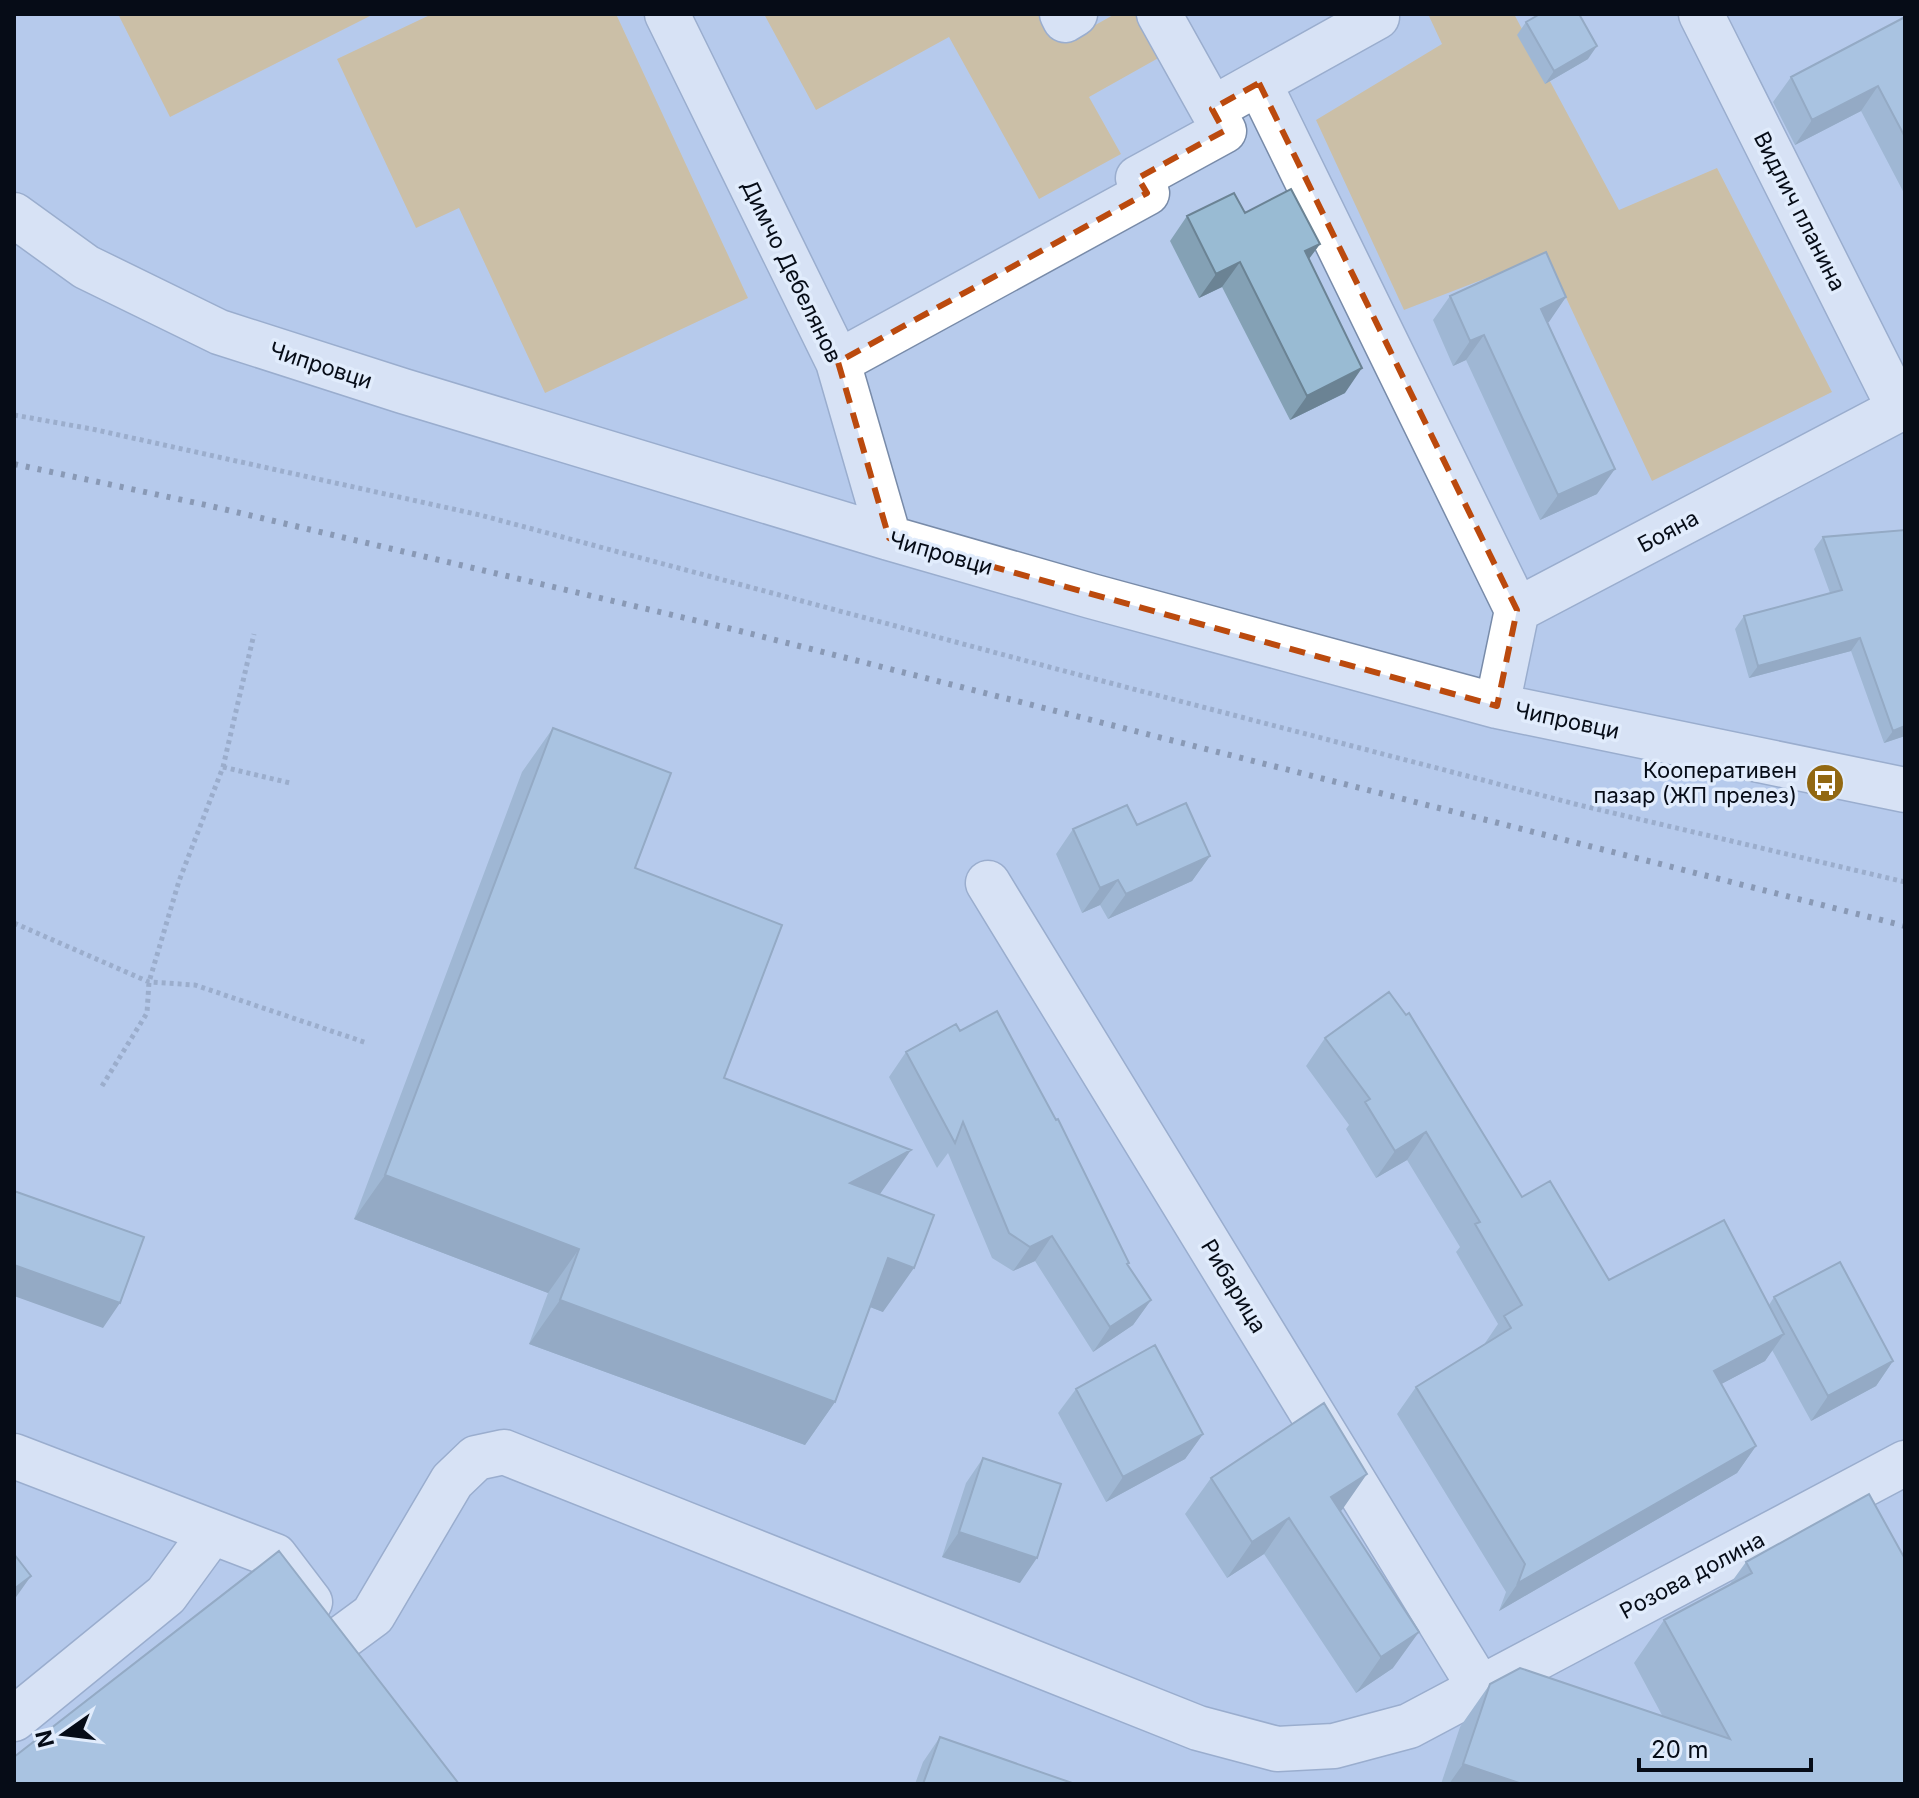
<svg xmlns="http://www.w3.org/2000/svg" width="1919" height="1798" font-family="Inter,sans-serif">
	<rect width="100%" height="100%" fill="#b7cbec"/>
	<path fill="#e5b152" d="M118,14H374L170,117Z
		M432,14H616L748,298L545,393L459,208L416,228L337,59Z
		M764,14H1081L1090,28L1115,14H1138L1162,56L1089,97L1121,154L1039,199L949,37L816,110Z
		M1428,14H1514L1619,210L1717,168L1832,392L1652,481L1546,255L1404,310L1316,120L1442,44Z"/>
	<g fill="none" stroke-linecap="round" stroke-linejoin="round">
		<g stroke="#788ba9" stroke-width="47">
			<path id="minor" d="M667,14L838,362L889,538
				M1062,14L1065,20L1075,14
				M1159,14L1212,109
				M1701,14L1899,408
				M1259,83L1517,610
				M14,215L86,267L219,332L403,391L889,538L1091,596L1497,706L1905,790
				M838,362L1147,193L1138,178L1224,131L1212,109L1377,17
				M1497,706L1517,610L1905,406
				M988,883L1480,1688
				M14,1456L275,1556L310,1602
				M339,1640L373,1615L452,1481L476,1458L504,1452L1198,1728L1277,1749L1334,1746L1409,1726L1905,1463
				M14,1719L166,1595L212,1532"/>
		</g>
		<path stroke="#7b8ba4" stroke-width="5" stroke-dasharray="4 4" stroke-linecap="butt" d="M14,415L92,429L480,515L1068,672L1575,804L1905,882
			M223,767L290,783
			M14,923L149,982L195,985L367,1043
			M102,1086L147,1013L149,982L179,881L223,767L254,634"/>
		<use href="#minor" stroke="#fff" stroke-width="44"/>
		<path stroke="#525e72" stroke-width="6" stroke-dasharray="4 8" stroke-linecap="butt" d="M14,464L206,505L736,630L1905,926"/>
	</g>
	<path fill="#84a1b5" d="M1905,17V195L1861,111L1795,145L1773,102L1791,77Z
		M1526,22L1588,59L1545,84L1517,35Z
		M1245,213L1320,244L1309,259L1345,393L1290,420L1222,287L1199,298L1170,241L1187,216Z
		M1450,296L1566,297L1547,323L1597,494L1540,520L1466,360L1453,366L1433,320Z
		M1905,530V736L1884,743L1851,651L1749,678L1735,629L1744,616L1830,593L1814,549L1823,537Z
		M553,728L635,868L724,1078L880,1195L883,1312L870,1307L835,1402L805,1445L529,1344L548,1293L354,1219L522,772Z
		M1137,825L1210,856L1192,881L1108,919L1100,905L1082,913L1056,854L1073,829Z
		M960,1031L1127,1264L1151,1300L1133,1325L1093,1352L1035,1261L1013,1271L992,1258L948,1153L937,1168L889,1077L906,1052Z
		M1325,1038L1522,1197L1609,1280L1769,1305L1774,1297L1893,1361L1876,1386L1811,1421L1772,1350L1765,1361L1721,1384L1756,1446L1737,1473L1499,1611L1506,1592L1397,1414L1416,1387L1485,1344V1343L1498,1324L1456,1252L1460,1247L1407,1160L1376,1178L1346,1129L1349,1125L1306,1066Z
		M1076,1389L1203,1434L1185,1459L1106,1502L1058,1413Z
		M983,1458L1020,1583L942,1557L966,1483Z
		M1211,1478L1342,1510L1340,1511L1393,1668L1356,1693L1264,1554L1227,1578L1185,1514Z
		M1746,1562L1905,1784H1441L1460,1727L1490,1684L1663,1717L1634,1663L1664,1620L1730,1584Z
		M940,1737L1075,1784H915L923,1762Z"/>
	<path fill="#6b8394" d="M1597,46L1588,59L1545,84L1554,71Z
		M1878,86L1861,111L1795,145L1812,120Z
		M1320,244L1302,268L1305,251Z
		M1240,262L1222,287L1199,298L1216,274Z
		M1566,297L1549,322L1524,333L1541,309Z
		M1484,335L1466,360L1453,366L1470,341Z
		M1362,368L1345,393L1290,420L1307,396Z
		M1615,469L1597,494L1540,520L1558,495Z
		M1860,638L1851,651L1749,678L1758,666Z
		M1905,726V736L1884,743L1893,731Z
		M1210,856L1192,881L1108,919L1126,894Z
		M1118,880L1100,905L1082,913L1100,888Z
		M1426,1132L1407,1160L1376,1178L1395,1151Z
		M911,1150L880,1194L850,1183Z
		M385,1175L579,1249L548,1293L354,1219Z
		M1052,1236L1035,1261L1013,1271L1030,1247Z
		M888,1258L914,1268L883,1312L857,1302Z
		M14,1265L120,1303L103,1328L14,1296Z
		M560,1300L835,1402L805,1445L529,1344Z
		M1151,1300L1133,1325L1093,1352L1110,1327Z
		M1784,1334L1765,1361L1695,1398L1714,1371Z
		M1893,1361L1876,1386L1811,1421L1828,1396Z
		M1203,1434L1185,1459L1106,1502L1123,1477Z
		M1756,1446L1737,1473L1499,1611L1518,1583Z
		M1367,1474L1342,1510L1306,1533L1331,1497Z
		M1289,1518L1264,1554L1227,1578L1252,1542Z
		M959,1532L1037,1558L1020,1583L942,1557Z
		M31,1576L14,1600V1589Z
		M1419,1632L1393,1668L1356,1693L1381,1657Z
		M1463,1764L1522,1784H1449Z"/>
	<path fill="#99bbd3" stroke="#6b8394" stroke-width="2" d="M1540,14H1579L1597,46L1554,71L1526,22Z
		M1905,17V137L1878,86L1812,120L1791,77Z
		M1291,189L1320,244L1305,251L1362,368L1307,396L1240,262L1216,274L1187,216L1234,193L1245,213Z
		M1546,252L1566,297L1541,309L1615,469L1558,495L1484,335L1470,341L1450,296Z
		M1905,530V726L1893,731L1860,638L1758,666L1744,616L1842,590L1823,537Z
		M553,728L671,773L635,868L782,925L724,1078L911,1150L850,1183L934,1215L914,1268L888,1258L835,1402L560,1300L579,1249L385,1175Z
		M1186,803L1210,856L1126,894L1118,880L1100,888L1073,829L1127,805L1137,825Z
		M1389,992L1406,1015L1409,1013L1522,1197L1550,1181L1609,1280L1724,1220L1784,1334L1714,1371L1756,1446L1518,1583L1525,1564L1416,1387L1511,1328L1504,1316L1522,1305L1475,1224L1480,1222L1426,1132L1395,1151L1365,1102L1370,1099L1325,1038Z
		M997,1011L1056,1120L1058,1119L1129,1263L1127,1264L1151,1300L1110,1327L1052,1236L1030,1247L1009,1233L963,1122L955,1143L906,1052L956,1024L960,1031Z
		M14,1191L144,1237L120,1303L14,1265Z
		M1840,1262L1893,1361L1828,1396L1774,1297Z
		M1155,1345L1203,1434L1123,1477L1076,1389Z
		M1324,1403L1367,1474L1331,1497L1419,1632L1381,1657L1289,1518L1252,1542L1211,1478Z
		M983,1458L1061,1484L1037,1558L959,1532Z
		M1869,1494L1905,1559V1784H1522L1463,1764L1490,1684L1520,1668L1730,1739L1664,1620L1752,1573L1746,1562Z
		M279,1551L459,1784H14V1757Z
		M14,1554L31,1576L14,1589Z
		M940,1737L1075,1784H923Z"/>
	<path d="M0 0H1919V1798H0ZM1259,83L1517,610L1497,706L889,538L838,362L1147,193L1138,178L1224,131L1212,109Z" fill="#b7cbec" fill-opacity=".55" fill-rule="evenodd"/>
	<path fill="none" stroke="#bb4a0e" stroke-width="6" stroke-dasharray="16 10" stroke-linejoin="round" d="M1259,83L1517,610L1497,706L889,538L838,362L1147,193L1138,178L1224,131L1212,109Z"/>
	<defs>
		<g id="bus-disc" transform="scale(2)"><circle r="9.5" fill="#926811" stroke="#e1ecfc"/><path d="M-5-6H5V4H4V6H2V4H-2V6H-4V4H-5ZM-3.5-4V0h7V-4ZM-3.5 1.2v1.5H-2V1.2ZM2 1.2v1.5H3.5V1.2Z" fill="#fff"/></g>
	</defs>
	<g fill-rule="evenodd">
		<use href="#bus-disc" x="1825" y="783"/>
	</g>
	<g text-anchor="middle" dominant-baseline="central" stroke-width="7" stroke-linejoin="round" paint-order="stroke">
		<g font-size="22" fill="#060c17" stroke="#e1ecfc">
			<text transform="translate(1800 211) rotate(63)">Видлич планина</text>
			<text transform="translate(792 271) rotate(64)">Димчо Дебелянов</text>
			<text transform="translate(321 365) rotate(18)">Чипровци</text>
			<text transform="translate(1668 531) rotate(-28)">Бояна</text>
			<text transform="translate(941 553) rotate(16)">Чипровци</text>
			<text transform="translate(1567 720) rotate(12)">Чипровци</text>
			<text transform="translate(1234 1286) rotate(59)">Рибарица</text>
			<text transform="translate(1692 1575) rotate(-28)">Розова долина</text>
		</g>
		<g font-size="22" fill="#060c17" stroke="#e1ecfc" text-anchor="end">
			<text x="1797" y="770">Кооперативен<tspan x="1797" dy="25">пазар (ЖП прелез)</tspan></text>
		</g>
	</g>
	<rect width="1919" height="1798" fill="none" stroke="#060c17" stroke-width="32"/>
	<g transform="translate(64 1734) rotate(256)" stroke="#e1ecfc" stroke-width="6" paint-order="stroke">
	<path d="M0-6L14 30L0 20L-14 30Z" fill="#060c17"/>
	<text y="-12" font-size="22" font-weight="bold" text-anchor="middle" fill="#060c17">N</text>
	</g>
	<path d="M1639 1758v12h172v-12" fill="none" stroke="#060c17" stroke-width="4"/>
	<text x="1651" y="1758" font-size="24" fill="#060c17" stroke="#e1ecfc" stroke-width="6" paint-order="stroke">20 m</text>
</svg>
